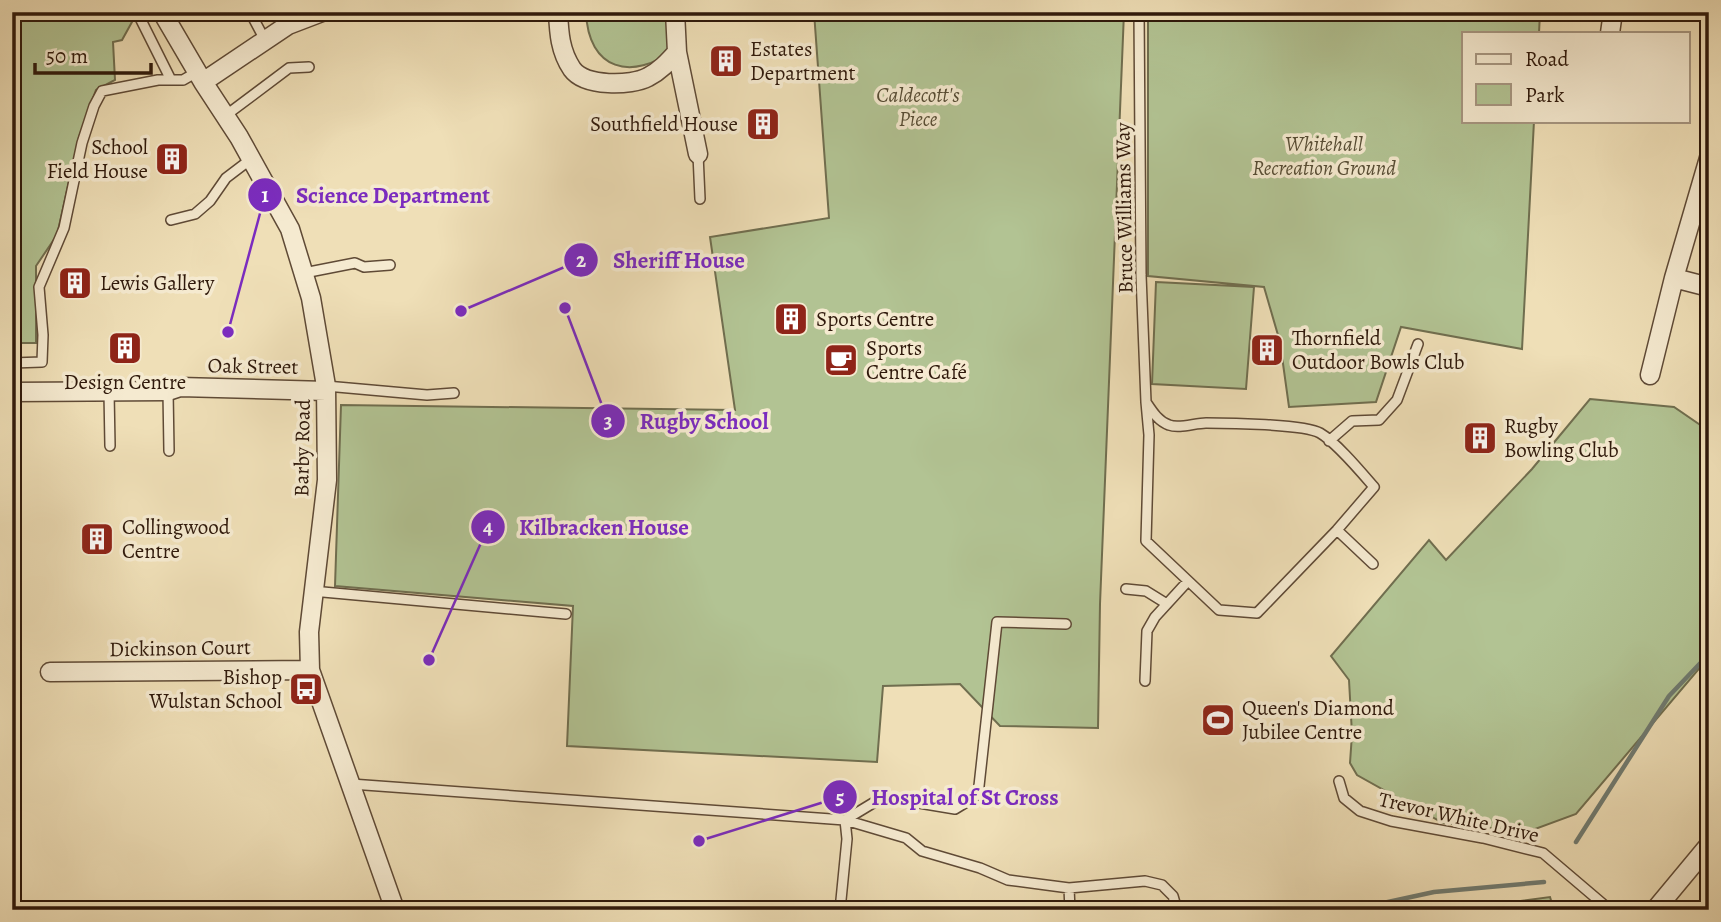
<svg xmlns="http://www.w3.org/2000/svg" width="1721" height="922" font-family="Alegreya,serif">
	<rect width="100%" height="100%" fill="#efdfb7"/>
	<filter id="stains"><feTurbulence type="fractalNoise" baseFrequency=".00286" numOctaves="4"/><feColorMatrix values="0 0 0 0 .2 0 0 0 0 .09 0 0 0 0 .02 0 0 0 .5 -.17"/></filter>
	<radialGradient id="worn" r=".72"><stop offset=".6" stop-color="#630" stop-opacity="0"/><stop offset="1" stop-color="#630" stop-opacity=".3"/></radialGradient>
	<path fill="#b2c393" stroke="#706e4f" stroke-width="2" d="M12,12H127L132,22L122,40L113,42L115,80L96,90L79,137L57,235L36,266V343H12Z
		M586,12H681L675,49C632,82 588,70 586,12Z
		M814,12H1124L1100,604L1098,728L1000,726L960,684L883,686L877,762L567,746L573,606L335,586L341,405L735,410L710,237L829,218Z
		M1148,12H1540L1539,33H1464V121H1534L1522,349L1401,327L1376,402L1289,407L1280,342L1264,287L1148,276Z
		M1156,282L1254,287L1246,389L1152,384Z
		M1590,399L1674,407L1709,431V657L1576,814L1527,832L1443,823L1357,775L1350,763L1352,734L1349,680L1331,656L1429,540L1446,560L1532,469Z
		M1550,897L1554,910H1454Z"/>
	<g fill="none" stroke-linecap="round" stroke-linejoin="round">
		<path stroke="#707b71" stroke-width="4.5" d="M1576,842L1669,696L1709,654
			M1351,910L1434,892L1544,882"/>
		<g stroke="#5f4a36" stroke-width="12">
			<path id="service" d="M137,12L170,78
				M250,12L265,40
				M1139,12L1141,275L1146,402
				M225,116L289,68L309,67
				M698,154L700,199
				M171,220L195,214L210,201L226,178L251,159
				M304,273L355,263L364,267L390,265
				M12,363L42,362L43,335L39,287L64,228L82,143L94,106L102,91L158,80H183L197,72
				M326,386L427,395L454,393
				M168,391L169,451
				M109,392L110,446
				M1146,402C1152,411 1158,421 1169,425C1179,429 1195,423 1206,423C1227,423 1305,424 1320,433C1337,443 1361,472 1374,487L1337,530L1257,613L1219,610L1146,541L1149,435Z
				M1329,441L1352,421L1379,420L1397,400L1418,344
				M1337,530L1373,564
				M1126,589L1146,591L1167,604
				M312,591L566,614
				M1145,681L1147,631L1155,617L1188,581
				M1339,781L1344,798L1360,811L1391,821L1483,838L1543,853L1610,910
				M351,784L845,820L906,838L922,851L980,868L1008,880L1069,888L1145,881L1162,885L1173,896L1177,910
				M845,820L883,797L955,809L978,795L997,622L1066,624
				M1069,888L1070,910
				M840,910L847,839L845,820"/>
		</g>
		<g stroke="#5f4a36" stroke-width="21">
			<path id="minor" d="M162,12L203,82L239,137L290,229L311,298L326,386L327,480L309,632L310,670L395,910
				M558,12C559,33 560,51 572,69C585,87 631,86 648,77C660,71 668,62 677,52L675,12
				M1610,33L1613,12
				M677,52L698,154
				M203,82L288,25L322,12
				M1709,158L1674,278L1709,287
				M1650,375L1674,278
				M12,392L168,391L180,387L326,391
				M50,672L310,670
				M1655,910L1709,845"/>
		</g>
		<use href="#service" stroke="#f5ead0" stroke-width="9"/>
		<use href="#minor" stroke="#f5ead0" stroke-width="18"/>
	</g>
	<defs>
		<g id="building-square" transform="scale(1.75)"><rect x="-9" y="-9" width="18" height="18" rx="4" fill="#8f2418" stroke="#f5ead0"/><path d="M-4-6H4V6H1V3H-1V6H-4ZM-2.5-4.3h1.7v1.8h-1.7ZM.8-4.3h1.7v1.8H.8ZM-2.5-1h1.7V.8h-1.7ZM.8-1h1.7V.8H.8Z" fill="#fff"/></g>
		<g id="cafe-square" transform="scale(1.75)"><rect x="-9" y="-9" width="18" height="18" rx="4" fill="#8f2418" stroke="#f5ead0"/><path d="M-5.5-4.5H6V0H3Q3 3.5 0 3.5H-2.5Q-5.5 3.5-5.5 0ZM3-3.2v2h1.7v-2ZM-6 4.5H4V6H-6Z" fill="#fff"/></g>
		<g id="bus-square" transform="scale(1.75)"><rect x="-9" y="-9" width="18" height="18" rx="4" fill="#8f2418" stroke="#f5ead0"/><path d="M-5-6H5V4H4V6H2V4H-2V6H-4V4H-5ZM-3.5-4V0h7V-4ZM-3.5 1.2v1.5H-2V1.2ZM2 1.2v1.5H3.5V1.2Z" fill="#fff"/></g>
		<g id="stadium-square" transform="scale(1.75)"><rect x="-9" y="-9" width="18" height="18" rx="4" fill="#8f2418" stroke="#f5ead0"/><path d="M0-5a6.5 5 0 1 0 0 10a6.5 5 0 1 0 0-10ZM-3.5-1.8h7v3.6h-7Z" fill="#fff"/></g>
	</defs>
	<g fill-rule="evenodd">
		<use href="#building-square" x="726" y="61"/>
		<use href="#building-square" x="763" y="124"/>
		<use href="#building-square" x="172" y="159"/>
		<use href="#building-square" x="75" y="283"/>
		<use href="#building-square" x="791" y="319"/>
		<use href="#building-square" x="125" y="348"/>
		<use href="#building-square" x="1267" y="350"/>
		<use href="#cafe-square" x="841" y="360"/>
		<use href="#building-square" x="1480" y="438"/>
		<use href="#building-square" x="97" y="539"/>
		<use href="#bus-square" x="306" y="689"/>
		<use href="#stadium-square" x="1218" y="720"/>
	</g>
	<g text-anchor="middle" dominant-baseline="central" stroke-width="7" stroke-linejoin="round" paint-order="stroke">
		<g font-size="21" fill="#2f190b" stroke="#f5ead0" text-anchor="start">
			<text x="750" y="49">Estates<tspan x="750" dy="24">Department</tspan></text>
			<text x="738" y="124" text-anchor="end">Southfield House</text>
			<text x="148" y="147" text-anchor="end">School<tspan x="148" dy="24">Field House</tspan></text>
			<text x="100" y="283">Lewis Gallery</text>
			<text x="816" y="319">Sports Centre</text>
			<text x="1292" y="338">Thornfield<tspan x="1292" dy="24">Outdoor Bowls Club</tspan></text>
			<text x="866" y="348">Sports<tspan x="866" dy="24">Centre Café</tspan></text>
			<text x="125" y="382" text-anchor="middle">Design Centre</text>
			<text x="1504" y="426">Rugby<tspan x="1504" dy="24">Bowling Club</tspan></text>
			<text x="122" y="527">Collingwood<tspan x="122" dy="24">Centre</tspan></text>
			<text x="282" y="677" text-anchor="end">Bishop<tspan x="282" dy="24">Wulstan School</tspan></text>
			<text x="1242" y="708">Queen's Diamond<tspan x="1242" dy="24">Jubilee Centre</tspan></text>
		</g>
		<g font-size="21" font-style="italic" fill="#564c34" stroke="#f5ead0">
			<text x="918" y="95">Caldecott's<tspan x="918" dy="24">Piece</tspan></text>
			<text x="1324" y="144">Whitehall<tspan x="1324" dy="24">Recreation Ground</tspan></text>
		</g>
		<g font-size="21" fill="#2f190b" stroke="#f5ead0">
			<text transform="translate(1124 208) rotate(-91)">Bruce Williams Way</text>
			<text transform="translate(253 366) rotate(1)">Oak Street</text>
			<text transform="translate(302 448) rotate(-89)">Barby Road</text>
			<text transform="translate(180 648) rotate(-1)">Dickinson Court</text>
			<text transform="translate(1459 817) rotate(13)">Trevor White Drive</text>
		</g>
	</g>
	<path fill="none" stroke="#7b2cbf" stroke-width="2.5" d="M228 332L265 195M461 311L581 260M565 308L608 421M429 660L488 527M699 841L840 797"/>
	<g fill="#7b2cbf" stroke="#f5ead0" stroke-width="2.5">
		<circle cx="228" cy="332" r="7"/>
		<circle cx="461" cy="311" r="7"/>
		<circle cx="565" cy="308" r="7"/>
		<circle cx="429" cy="660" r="7"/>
		<circle cx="699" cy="841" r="7"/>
		<circle cx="265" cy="195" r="18"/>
		<circle cx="581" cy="260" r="18"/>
		<circle cx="608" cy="421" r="18"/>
		<circle cx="488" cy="527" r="18"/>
		<circle cx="840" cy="797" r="18"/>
	</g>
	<g font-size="21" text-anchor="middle" font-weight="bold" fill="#fff">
		<text x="265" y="202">1</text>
		<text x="581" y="267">2</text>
		<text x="608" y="428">3</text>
		<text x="488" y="534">4</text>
		<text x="840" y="804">5</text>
	</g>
	<g font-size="23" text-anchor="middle" font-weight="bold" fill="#7b2cbf" stroke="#f5ead0" stroke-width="7" stroke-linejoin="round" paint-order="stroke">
		<text x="393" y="203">Science Department</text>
		<text x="679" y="268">Sheriff House</text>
		<text x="704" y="429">Rugby School</text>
		<text x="604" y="535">Kilbracken House</text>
		<text x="965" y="805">Hospital of St Cross</text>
	</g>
	<rect width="1721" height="922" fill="none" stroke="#efdfb7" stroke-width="42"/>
	<rect x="14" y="14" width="1693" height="894" fill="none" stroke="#2f190b" stroke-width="3.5"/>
	<rect x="21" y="21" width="1679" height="880" fill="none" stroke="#2f190b" stroke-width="2"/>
	<rect x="1462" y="32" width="228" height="91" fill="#f5ead0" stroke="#a69681" stroke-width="2"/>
	<rect x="1476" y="54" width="35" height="10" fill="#f5ead0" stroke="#a69681" stroke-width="2"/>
	<text x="1525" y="66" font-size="21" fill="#2f190b">Road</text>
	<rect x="1476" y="84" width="35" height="21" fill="#b2c393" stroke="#a69681" stroke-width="2"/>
	<text x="1525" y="102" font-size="21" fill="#2f190b">Park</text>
	<path d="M35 63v10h116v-10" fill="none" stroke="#2f190b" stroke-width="3.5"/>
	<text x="46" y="63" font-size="21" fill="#2f190b" stroke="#f5ead0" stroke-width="5" paint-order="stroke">50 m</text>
	<rect width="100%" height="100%" filter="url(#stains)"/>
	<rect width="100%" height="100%" fill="url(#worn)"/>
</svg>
